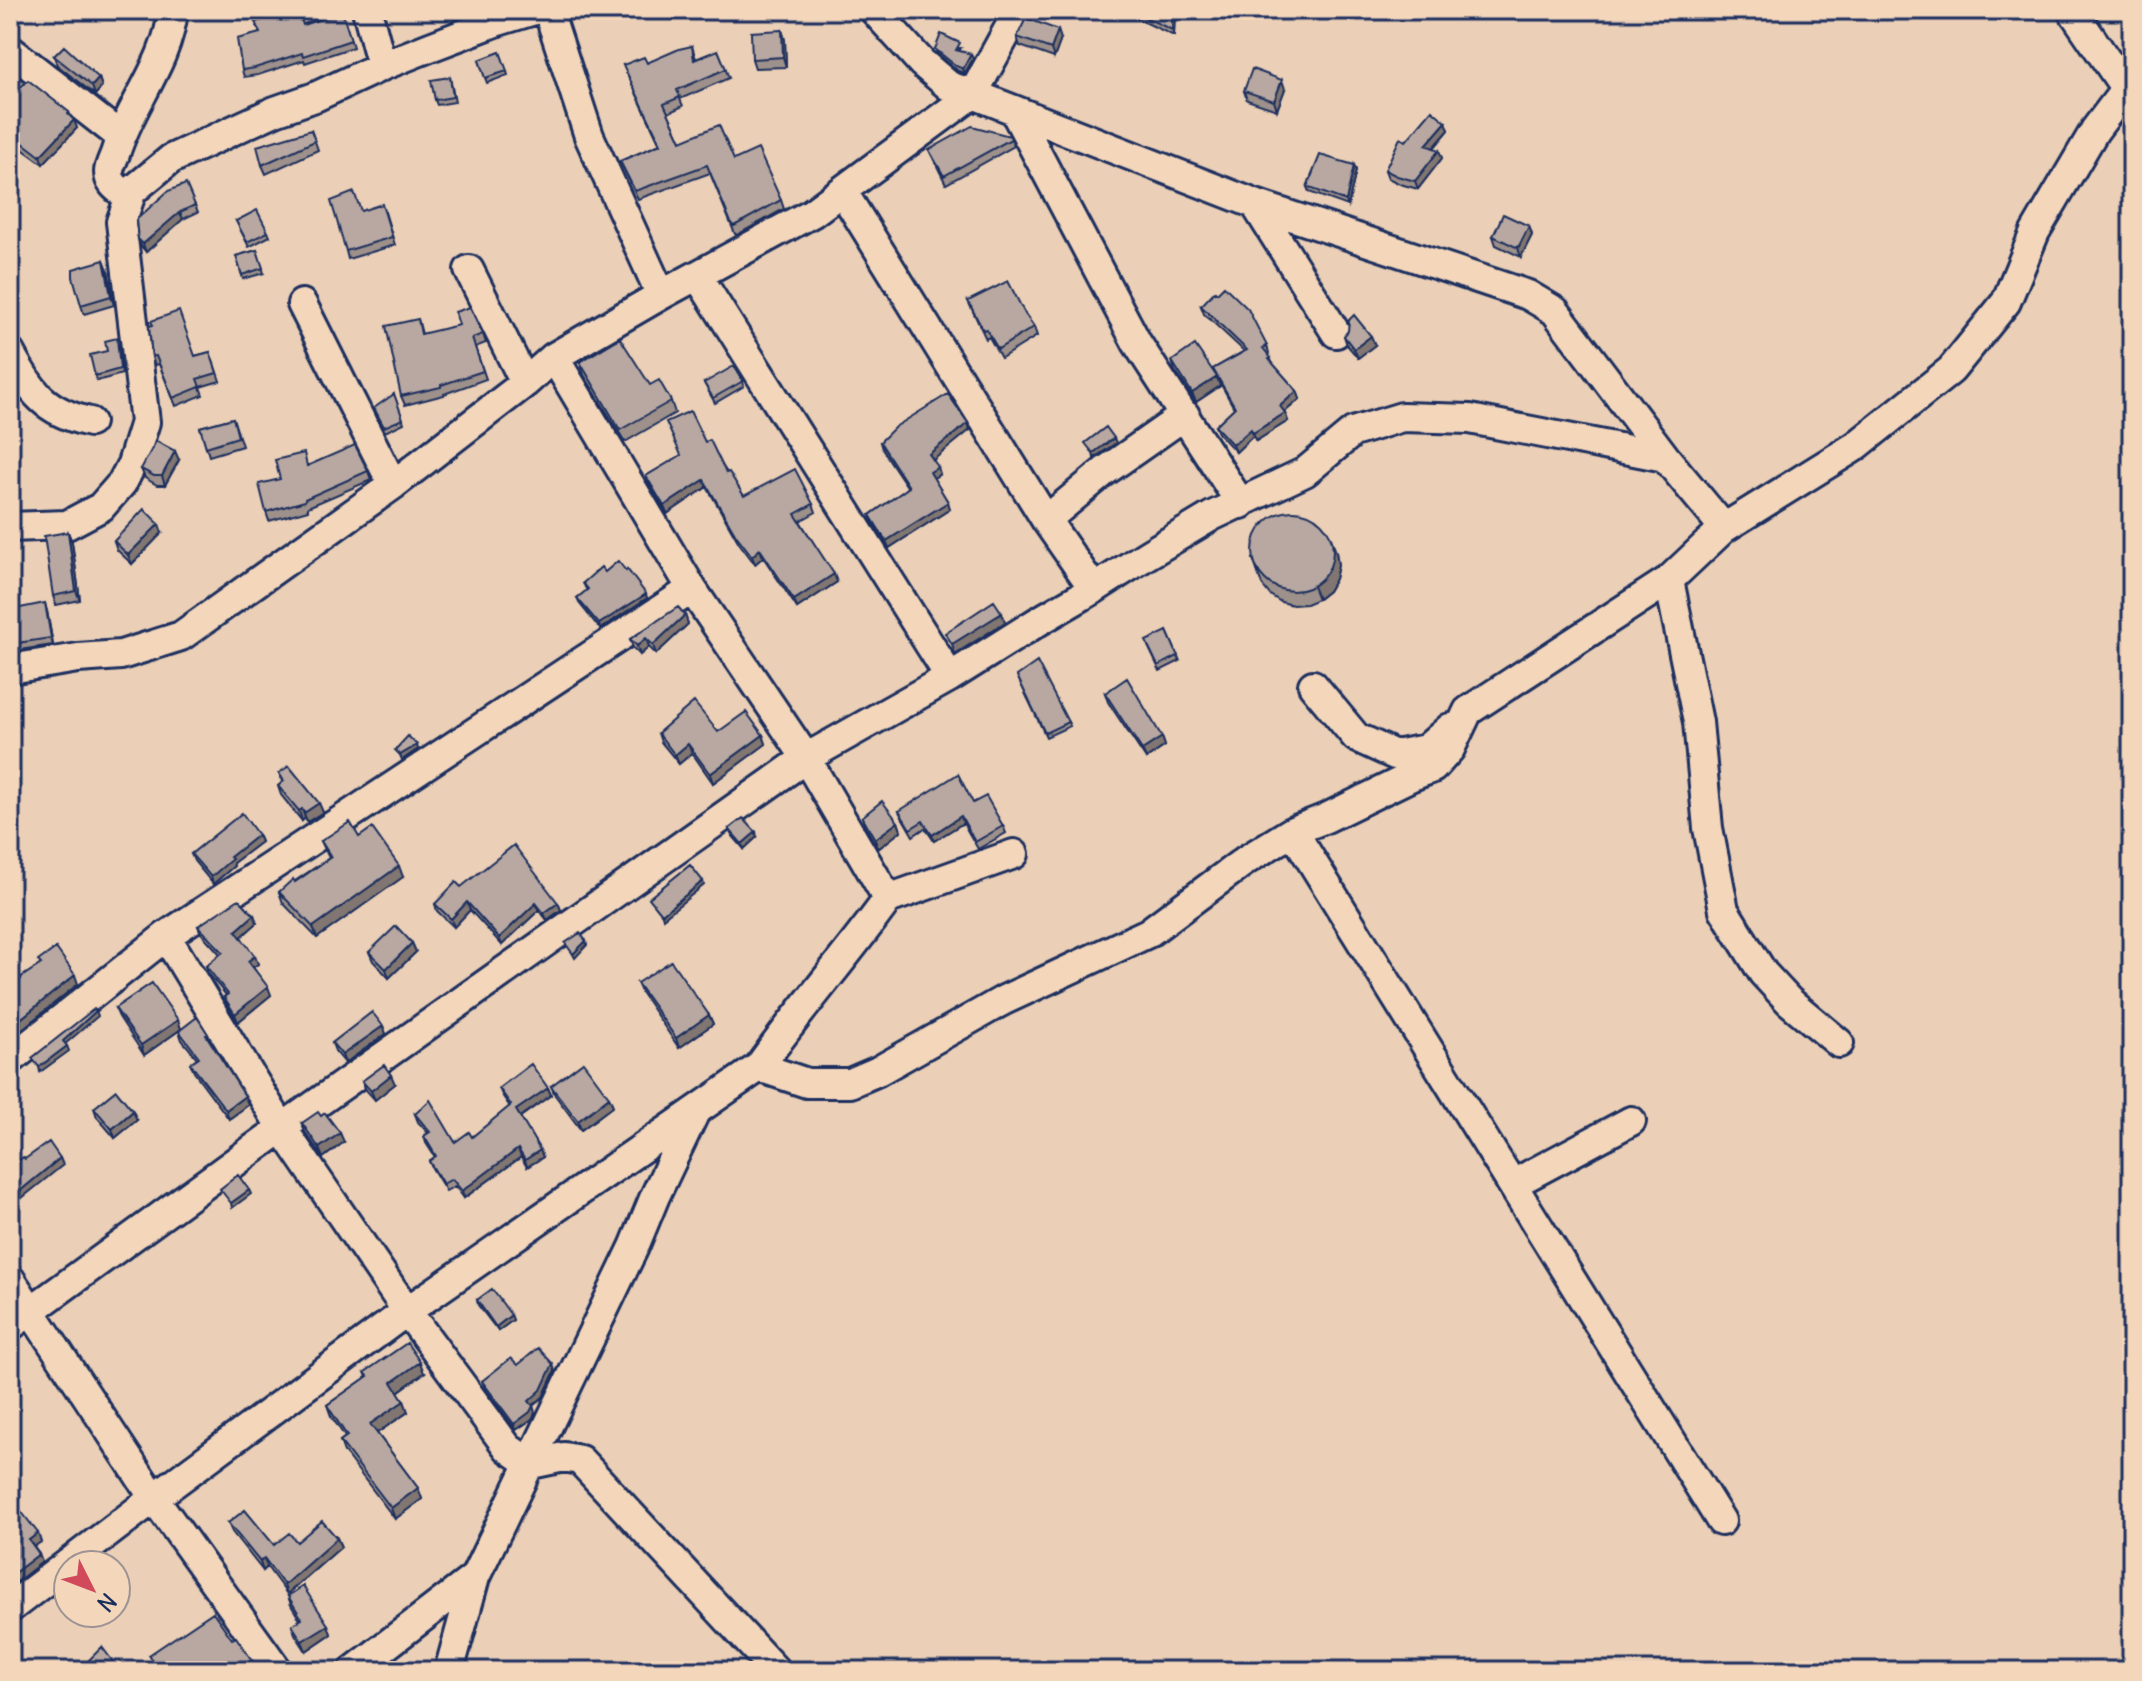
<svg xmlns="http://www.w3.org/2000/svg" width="2142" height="1681" font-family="Delius,sans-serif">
	<rect width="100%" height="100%" fill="#ebcfb6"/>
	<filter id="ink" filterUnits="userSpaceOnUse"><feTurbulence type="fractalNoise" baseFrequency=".0125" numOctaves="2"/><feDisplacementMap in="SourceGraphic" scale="16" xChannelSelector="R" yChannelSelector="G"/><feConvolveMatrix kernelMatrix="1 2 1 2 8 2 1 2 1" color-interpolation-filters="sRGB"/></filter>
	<g filter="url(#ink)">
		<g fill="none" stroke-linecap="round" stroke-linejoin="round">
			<g stroke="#1b2f5e" stroke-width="34">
				<path id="minor" d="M173,10C168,63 130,104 115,154C113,159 109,167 109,172C109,182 115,187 122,192L132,191L171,159L275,111L315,97L382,66L430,47L498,21L534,10
					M367,10L382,66
					M548,10L589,136L661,295
					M874,10L922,63L949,86L973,94L1255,204L1528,295L1555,311L1665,457L1724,528
					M2072,10L2126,89
					M10,50L120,136
					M1014,110L1137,343L1241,504
					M843,192L1046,520L1094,589
					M1255,204L1336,333
					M469,270L525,383
					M698,276L950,677
					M302,304L393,485
					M10,353C31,392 45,412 90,422
					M1046,520L1105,471L1185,415
					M10,527L67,525L101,507L122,483L132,464L145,422L121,222L132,191
					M1669,580L1698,722L1708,828L1724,910L1763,973L1789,1001L1839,1043
					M10,669L78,658L121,655L181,636L393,485L525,383L554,357L661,295L812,213L973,94L1019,10
					M1313,685L1356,737L1395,755L1426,749L1450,728
					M1293,831L1721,1521
					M888,899L1014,854
					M166,936L282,1128L407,1311L508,1448L531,1464L564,1457L580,1460L776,1671
					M10,1060L166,936L692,589
					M759,1067L807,1083H850L878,1071L1004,1000L1148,933L1246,860L1293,831L1326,818L1412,776L1433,768L1450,749L1468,711L1669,580L1724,528L1856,446L1951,370L2006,302L2035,232L2095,130L2132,81
					M1513,1184L1631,1121
					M10,1279L154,1498L278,1671
					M10,1326L282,1128L806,758L950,677L1039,621L1094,589L1147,555L1212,516L1305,472L1353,432L1402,417L1470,419L1665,457
					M10,1608L154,1498L407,1311L759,1067C800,1009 847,956 888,899L806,758L692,589L554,357
					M353,1671L475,1577
					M449,1671L475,1577L634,1247L655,1196L695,1112"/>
			</g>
			<use href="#minor" stroke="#f4d6ba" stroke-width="28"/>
		</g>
		<path fill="#9e908a" stroke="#1b2f5e" stroke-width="2" d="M1104,10H1175L1174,36L1136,18L1112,17L1111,13Z
			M342,12L353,47L305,63L304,60L258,75L244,77L242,70L259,33L303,24Z
			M782,30L785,40L786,67L755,68L752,59Z
			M1017,37L1061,39L1054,58L1020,46Z
			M692,46L696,59L718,50L729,78L680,99L683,106L668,113L681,141L734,160L781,200L784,209L737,235L735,234L710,173L638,199L620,161L660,144L623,65L647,63Z
			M961,48L959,51L973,59L965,73L958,71L937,53L935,49Z
			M500,52L508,75L487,83L479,60Z
			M54,56L99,78L102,87L95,95L57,65Z
			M450,77L455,102L437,105L435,100Z
			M1285,89L1277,110L1247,100L1244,91Z
			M10,97L69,112L77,128L43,164L10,140Z
			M1446,122L1449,130L1434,148L1442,158L1418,189L1400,184L1388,178L1385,170L1406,141Z
			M311,130L318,150L266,174L262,165Z
			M1010,136L1014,146L946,184L929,150Z
			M1354,165L1356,170L1348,206L1309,192L1307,187Z
			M195,205L198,212L183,219L146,252L141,246L138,239L136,220Z
			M361,211L385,212L395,245L348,259L346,251Z
			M236,221L268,232L270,236L249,247Z
			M1529,226L1532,235L1521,257L1496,245L1493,236Z
			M257,250L264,273L243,279L236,256Z
			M104,260L108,270L114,305L84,314L81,305Z
			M968,301L1025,314L1034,327L1037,336L1001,358L989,337L986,339Z
			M1201,306L1267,346L1269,353L1268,354L1273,364L1297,391L1300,399L1285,412L1288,421L1256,441L1253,436L1236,452L1218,433L1215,426L1234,408L1218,379L1220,386L1196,402L1175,371L1172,361L1215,374L1213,369L1244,351L1204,314Z
			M418,319L422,334H483L486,343L475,347L486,379L444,394V395L405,405L401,396Z
			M149,326L195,356L210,352L220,381L200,387L203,395L176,406L159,364L155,365L152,357Z
			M1348,331L1375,345L1358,358L1347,345L1344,336Z
			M117,338L122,374L97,381L95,376L107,351Z
			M580,362L650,385L671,401L675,413L625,442L584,375Z
			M743,381L744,386L715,403L704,383Z
			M394,394L404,423L385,432L376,412Z
			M233,418L242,446L209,456L200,427Z
			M970,430L933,460L940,474L933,478L948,502L950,509L889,548L872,521L870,515L908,488L882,449L880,442Z
			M705,442L744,496L813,504L816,512L800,521L837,582L797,608L763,557L755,564L739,543L707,487L667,514L649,484L646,476Z
			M179,460L165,485H157L145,478L141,469Z
			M308,465L368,471L371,480L308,507V510L269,521L266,512L280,479Z
			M68,532L72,542L80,600L56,605L53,596Z
			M162,533L132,564L117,550L114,541Z
			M1336,552L1338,565L1335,579L1328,591L1318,599L1306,604L1293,605L1281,602L1270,595L1262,585L1253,559Z
			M626,571L647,598L600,629L579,603L577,598L587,591L583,583L605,572Z
			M47,611L53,645L19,650L16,638H13L11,631Z
			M685,615L688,624L656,654L649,647L640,655L633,648L630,639Z
			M1167,631L1180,661L1160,671L1148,646Z
			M1019,680L1068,722L1070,726L1046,737Z
			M1105,693L1162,737L1165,746L1146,759L1108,702Z
			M718,732L763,735L766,744L713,783L692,753L679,764L661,742L658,733Z
			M279,773L323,812L307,822L305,818L302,821L281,795L278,786L283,782Z
			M973,803L1003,826L1006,833L978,849L963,823L934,841L925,828L913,836L902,817L899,811Z
			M862,817L898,822L901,831L878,849L865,826Z
			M729,829L757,837L744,849L731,834Z
			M258,835L261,842L233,863L234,866L213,884L194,861L191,854Z
			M359,837L403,877L317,938L283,903L279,892L329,858L321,841Z
			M461,887L558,903L561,910L547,920L539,910L502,945L470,910L454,927L437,911L435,904Z
			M254,915L257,923L241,937L258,964L253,967L271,995L238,1022L227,1004L224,997L226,995L208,973L206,966L220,954L201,933L198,926Z
			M412,943L416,952L389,978L373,961L369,952Z
			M637,983L709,1015L713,1024L679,1048L641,992Z
			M115,1008L178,1020L181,1029L144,1055L119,1017Z
			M383,1026L386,1034L345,1063L335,1051L332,1043Z
			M179,1031L211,1043L248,1105L229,1119L194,1072L190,1063L197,1058L182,1040Z
			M362,1081L395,1084L375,1100L366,1090Z
			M551,1086L609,1097L613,1106L581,1130L555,1095Z
			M499,1088H548L551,1095L520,1117L543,1157L527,1167L521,1157L464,1198L455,1186L446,1191L432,1168L429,1161L435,1157L426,1143L424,1136L428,1133L418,1122L415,1114L455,1142L472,1137L510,1107L502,1095Z
			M94,1108L137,1120L115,1138L97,1117Z
			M302,1123L344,1142L323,1158L305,1132Z
			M477,1300L511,1315L513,1320L498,1331L478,1305Z
			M518,1365L555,1371L543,1397L533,1406L535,1413L532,1419L516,1430L485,1388L482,1381Z
			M365,1372L424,1373L398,1392L404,1401L408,1412L377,1433L418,1488L422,1499L395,1519L344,1452L340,1441L345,1437L331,1416L327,1405L367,1377Z
			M228,1523L274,1545L337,1538L341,1547L287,1594L267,1567L263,1571L232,1532Z
			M288,1596L328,1625L331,1634L306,1651L295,1634L292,1625L300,1620L291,1605Z"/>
		<path fill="#817671" stroke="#1b2f5e" stroke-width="2" d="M1172,10H1175L1174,36L1172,30Z
			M782,30L785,40L786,67L783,57Z
			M1058,30L1061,39L1054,58L1051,49Z
			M971,54L973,59L965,73L963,69Z
			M99,78L102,87L95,95L92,86Z
			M1282,80L1285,89L1277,110L1274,101Z
			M74,120L77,128L43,164L40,156Z
			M1446,122L1449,130L1429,153L1426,145Z
			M1439,150L1442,158L1418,189L1415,181Z
			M1354,165L1356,170L1348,206L1346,201Z
			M180,212L183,219L146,252L143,244Z
			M1529,226L1532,235L1521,257L1518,248Z
			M104,260L108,270L114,305L111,296Z
			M1371,336L1375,345L1358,358L1354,349Z
			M1217,377L1220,386L1196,402L1192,393Z
			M1297,391L1300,399L1283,413L1280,406Z
			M1285,413L1288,421L1256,441L1253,433Z
			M968,423L970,430L932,461L929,454Z
			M1251,429L1253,436L1236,452L1233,445Z
			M1114,438L1116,443L1094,458L1093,453Z
			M175,451L179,460L165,485L162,476Z
			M938,467L940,474L932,479L930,472Z
			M704,480L707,487L667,514L664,506Z
			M948,502L950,509L889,548L886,541Z
			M159,524L162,533L132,564L128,555Z
			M68,532L72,542L80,600L76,591Z
			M1331,538L1336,552L1338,565L1335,579L1328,591L1318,599L1313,586Z
			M760,549L763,557L755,564L752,556Z
			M834,574L837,582L797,608L794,600Z
			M646,594L647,598L600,629L599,624Z
			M45,603L47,611L53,645L51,638Z
			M1002,613L1005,622L955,654L952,644Z
			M685,615L688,624L656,654L653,645Z
			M646,638L649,647L640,655L637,646Z
			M763,735L766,744L713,783L710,774Z
			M1162,737L1165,746L1146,759L1142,750Z
			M688,744L692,753L679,764L675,755Z
			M417,745L418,749L402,760L400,755Z
			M319,803L323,812L307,822L304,813Z
			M302,809L305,818L302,821L299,811Z
			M961,816L963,823L934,841L932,835Z
			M898,822L901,831L878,849L875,839Z
			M756,832L757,837L744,849L742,844Z
			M258,835L261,842L233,863L234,866L213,884L211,877L230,857Z
			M399,866L403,877L317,938L313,927Z
			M703,881L704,885L663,918L662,914Z
			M467,902L470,910L454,927L451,919Z
			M536,903L539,910L502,945L499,938Z
			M558,903L561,910L547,920L544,913Z
			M254,915L257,923L239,939L236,931Z
			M586,941L587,945L575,958L573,954Z
			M412,943L416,952L389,978L386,969Z
			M255,956L258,964L251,969L248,961Z
			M75,975L78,984L16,1034L13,1025Z
			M268,987L271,995L238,1022L235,1014Z
			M96,1011L98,1016L64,1045L63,1041Z
			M709,1015L713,1024L679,1048L676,1038Z
			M178,1020L181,1029L144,1055L141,1045Z
			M383,1026L386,1034L345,1063L342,1055Z
			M67,1046L69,1051L40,1072L39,1067Z
			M391,1075L395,1084L375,1100L371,1091Z
			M548,1088L551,1095L519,1118L516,1110Z
			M245,1096L248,1105L229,1119L226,1110Z
			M609,1097L613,1106L581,1130L578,1121Z
			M133,1111L137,1120L115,1138L112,1129Z
			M340,1133L344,1142L323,1158L319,1148Z
			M518,1149L521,1157L464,1198L462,1191Z
			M540,1150L543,1157L527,1167L525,1160Z
			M60,1158L63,1165L17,1202L15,1195Z
			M249,1190L251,1194L232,1208L231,1203Z
			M511,1315L513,1320L498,1331L496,1327Z
			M420,1362L424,1373L396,1393L392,1382Z
			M553,1364L555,1371L543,1397L531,1407L529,1401Z
			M404,1401L408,1412L374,1435L370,1424Z
			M533,1406L535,1413L532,1419L516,1430L514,1424Z
			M418,1488L422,1499L395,1519L391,1508Z
			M38,1533L41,1542L32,1548L29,1540Z
			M337,1538L341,1547L287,1594L284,1585Z
			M39,1554L42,1562L10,1587V1576Z
			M264,1558L267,1567L263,1571L260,1562Z
			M328,1625L331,1634L306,1651L302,1641Z
			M253,1662L256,1670L255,1671H239Z"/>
		<path fill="#b8a8a1" stroke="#1b2f5e" stroke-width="2" d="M269,10H298L303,25L342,12L351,40L303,56L302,53L255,68L242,70L237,39L260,33L255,22L270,18Z
			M1110,10H1172V30L1134,12Z
			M1026,18L1058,30L1051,49L1017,37Z
			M782,30L783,57L752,59L751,32Z
			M941,34L960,43L956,50L971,54L963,69L956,66L935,49Z
			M64,46L99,78L92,86L54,56Z
			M692,46L694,60L718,50L726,69L677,90L680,97L664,104L681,141L719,125L734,160L758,149L781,200L734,226L732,225L707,165L635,191L620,161L661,144L623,65L644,57L647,63L679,49Z
			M500,52L507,71L485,78L479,60Z
			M1252,69L1282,80L1274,101L1244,91Z
			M450,77L453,97L435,100L431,80Z
			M28,80L69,112L68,114L74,120L40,156L10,133V97Z
			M1432,110L1446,122L1426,145L1439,150L1415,181L1397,176L1385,170L1400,138L1406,141Z
			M972,126L1010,136L1011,139L944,176L929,150Z
			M311,130L315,141L262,165L257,146Z
			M1320,155L1354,165L1346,201L1307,187Z
			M186,184L195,205L180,212L143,244L138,239L136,220L168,191Z
			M354,192L361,211L382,204L392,237L346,251L331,201Z
			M257,210L268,232L247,242L236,221Z
			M1503,214L1529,226L1518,248L1493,236Z
			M257,250L263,268L242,275L236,256Z
			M104,260L111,296L81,305L73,277V269Z
			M1008,281L1025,314L1034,327L998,349L986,329L983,330L968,301Z
			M1224,286L1248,309L1267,346L1263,348L1271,358L1269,359L1297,391L1280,406L1285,413L1253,433L1251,429L1233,445L1215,426L1235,407L1213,369L1247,350L1201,306L1215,291L1217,293Z
			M470,307L483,334L472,338L483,371L441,385V387L401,396L386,326L418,319L421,334L459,325L455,312Z
			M179,311L195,356L210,352L217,373L197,379L200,387L173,398L156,356L152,357L149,326L153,325L151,321Z
			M1354,315L1371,336L1354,349L1344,336L1348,331L1349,320Z
			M117,338L120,369L95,376L90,355L107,351L105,341Z
			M620,338L650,385L659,380L671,401L620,430L580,362Z
			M1195,345L1217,377L1192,393L1172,361Z
			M734,366L743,381L713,398L704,383Z
			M394,394L403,419L384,427L374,408Z
			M948,394L968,423L929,454L938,467L930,472L948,502L886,541L870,515L909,487L880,442L895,427Z
			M690,411L705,442L710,440L726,473L729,472L744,496L795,469L813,504L795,514L834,574L794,600L760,549L752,556L736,535L704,480L664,506L646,476L681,455L666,422Z
			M233,418L238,437L206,447L200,427Z
			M1106,427L1114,438L1093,453L1085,443Z
			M156,441L175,451L162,476H154L141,469Z
			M355,445L368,471L305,499V501L266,512L259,484L280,479L275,460L304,453L307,466Z
			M144,509L159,524L128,555L114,541Z
			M1253 551a40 40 0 1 1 80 0a40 40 0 1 1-80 0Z
			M68,532L76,591L53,596L44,536Z
			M618,561L626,571L627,569L646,594L599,624L577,598L588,589L583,583L601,567L605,572Z
			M994,601L1002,613L952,644L945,633Z
			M45,603L51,638L17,643L15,630L11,631L10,610Z
			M678,607L685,615L653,645L646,638L637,646L630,639Z
			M1167,631L1178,656L1158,666L1146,641Z
			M1037,662L1068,722L1045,733L1017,676Z
			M1127,678L1162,737L1142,750L1105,693Z
			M694,702L718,732L746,712L763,735L710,774L688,744L675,755L658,733Z
			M408,736L417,745L400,755L395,750Z
			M289,766L319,803L304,813L302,809L299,811L278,786L284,781L279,773Z
			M958,774L973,803L986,796L1003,826L975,842L961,816L932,835L923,821L910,829L899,811Z
			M882,801L898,822L875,839L862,817Z
			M242,813L258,835L230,857L232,859L211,877L191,854Z
			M743,818L756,832L742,844L729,829Z
			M350,822L359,837L372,828L399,866L313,927L279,892L293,879L295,882L331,857L321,841Z
			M514,845L558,903L544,913L536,903L499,938L467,902L451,919L435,904L456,882L461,887Z
			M690,865L703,881L662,914L649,898Z
			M239,899L254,915L236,931L255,956L248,961L268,987L235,1014L224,997L228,994L206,966L223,952L198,926Z
			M396,926L412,943L386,969L369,952Z
			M580,933L586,941L573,954L565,943Z
			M56,948L75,975L13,1025L10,1021V987L21,979L20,978L41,964L38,961Z
			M671,961L709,1015L676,1038L637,983Z
			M152,983L178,1020L141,1045L115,1008Z
			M94,1009L96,1011L63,1041L67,1046L39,1067L32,1058Z
			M372,1012L383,1026L342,1055L332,1043Z
			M197,1017L208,1034L206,1035L245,1096L226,1110L190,1063L199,1057L179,1031Z
			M583,1062L609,1097L578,1121L551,1086Z
			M531,1064L548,1088L516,1110L540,1150L525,1160L518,1149L462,1191L452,1179L443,1184L429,1161L436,1156L424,1136L430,1132L415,1114L430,1100L455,1142L469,1132L472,1137L511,1105L499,1088Z
			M384,1065L391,1075L371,1091L362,1081Z
			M116,1090L133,1111L112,1129L94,1108Z
			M318,1112L321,1116L325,1113L340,1133L319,1148L302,1123Z
			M49,1142L60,1158L15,1195L10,1189V1168L23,1157L25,1159Z
			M238,1175L249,1190L231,1203L220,1189Z
			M492,1289L511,1315L496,1327L477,1300Z
			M407,1343L420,1362L392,1382L404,1401L370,1424L418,1488L391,1508L340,1441L347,1436L327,1405L368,1376L365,1372Z
			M538,1348L553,1364L541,1390L529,1401L533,1406L530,1412L514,1424L482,1381L511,1358L518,1365Z
			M17,1506L38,1533L29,1540L39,1554L10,1576V1558L12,1557L10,1554V1510Z
			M245,1510L274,1545L289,1533L297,1542L322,1521L337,1538L284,1585L264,1558L260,1562L228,1523Z
			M303,1586L328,1625L302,1641L292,1625L302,1619L288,1596Z
			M213,1612L232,1639L236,1637L253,1662L239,1671H159L149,1655Z
			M102,1647L120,1671H91L85,1664Z"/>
	</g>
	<rect width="2142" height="1681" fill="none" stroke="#f4d6ba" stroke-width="40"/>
	<rect x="20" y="20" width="2102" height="1641" fill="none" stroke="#1b2f5e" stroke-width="3" filter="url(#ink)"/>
	<g transform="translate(92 1589) rotate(132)"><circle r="38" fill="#f4d6ba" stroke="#9d9395" stroke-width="2"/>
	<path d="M0-6L14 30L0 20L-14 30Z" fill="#d1495b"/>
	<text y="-12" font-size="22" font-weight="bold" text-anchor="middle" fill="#1b2f5e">N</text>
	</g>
</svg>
